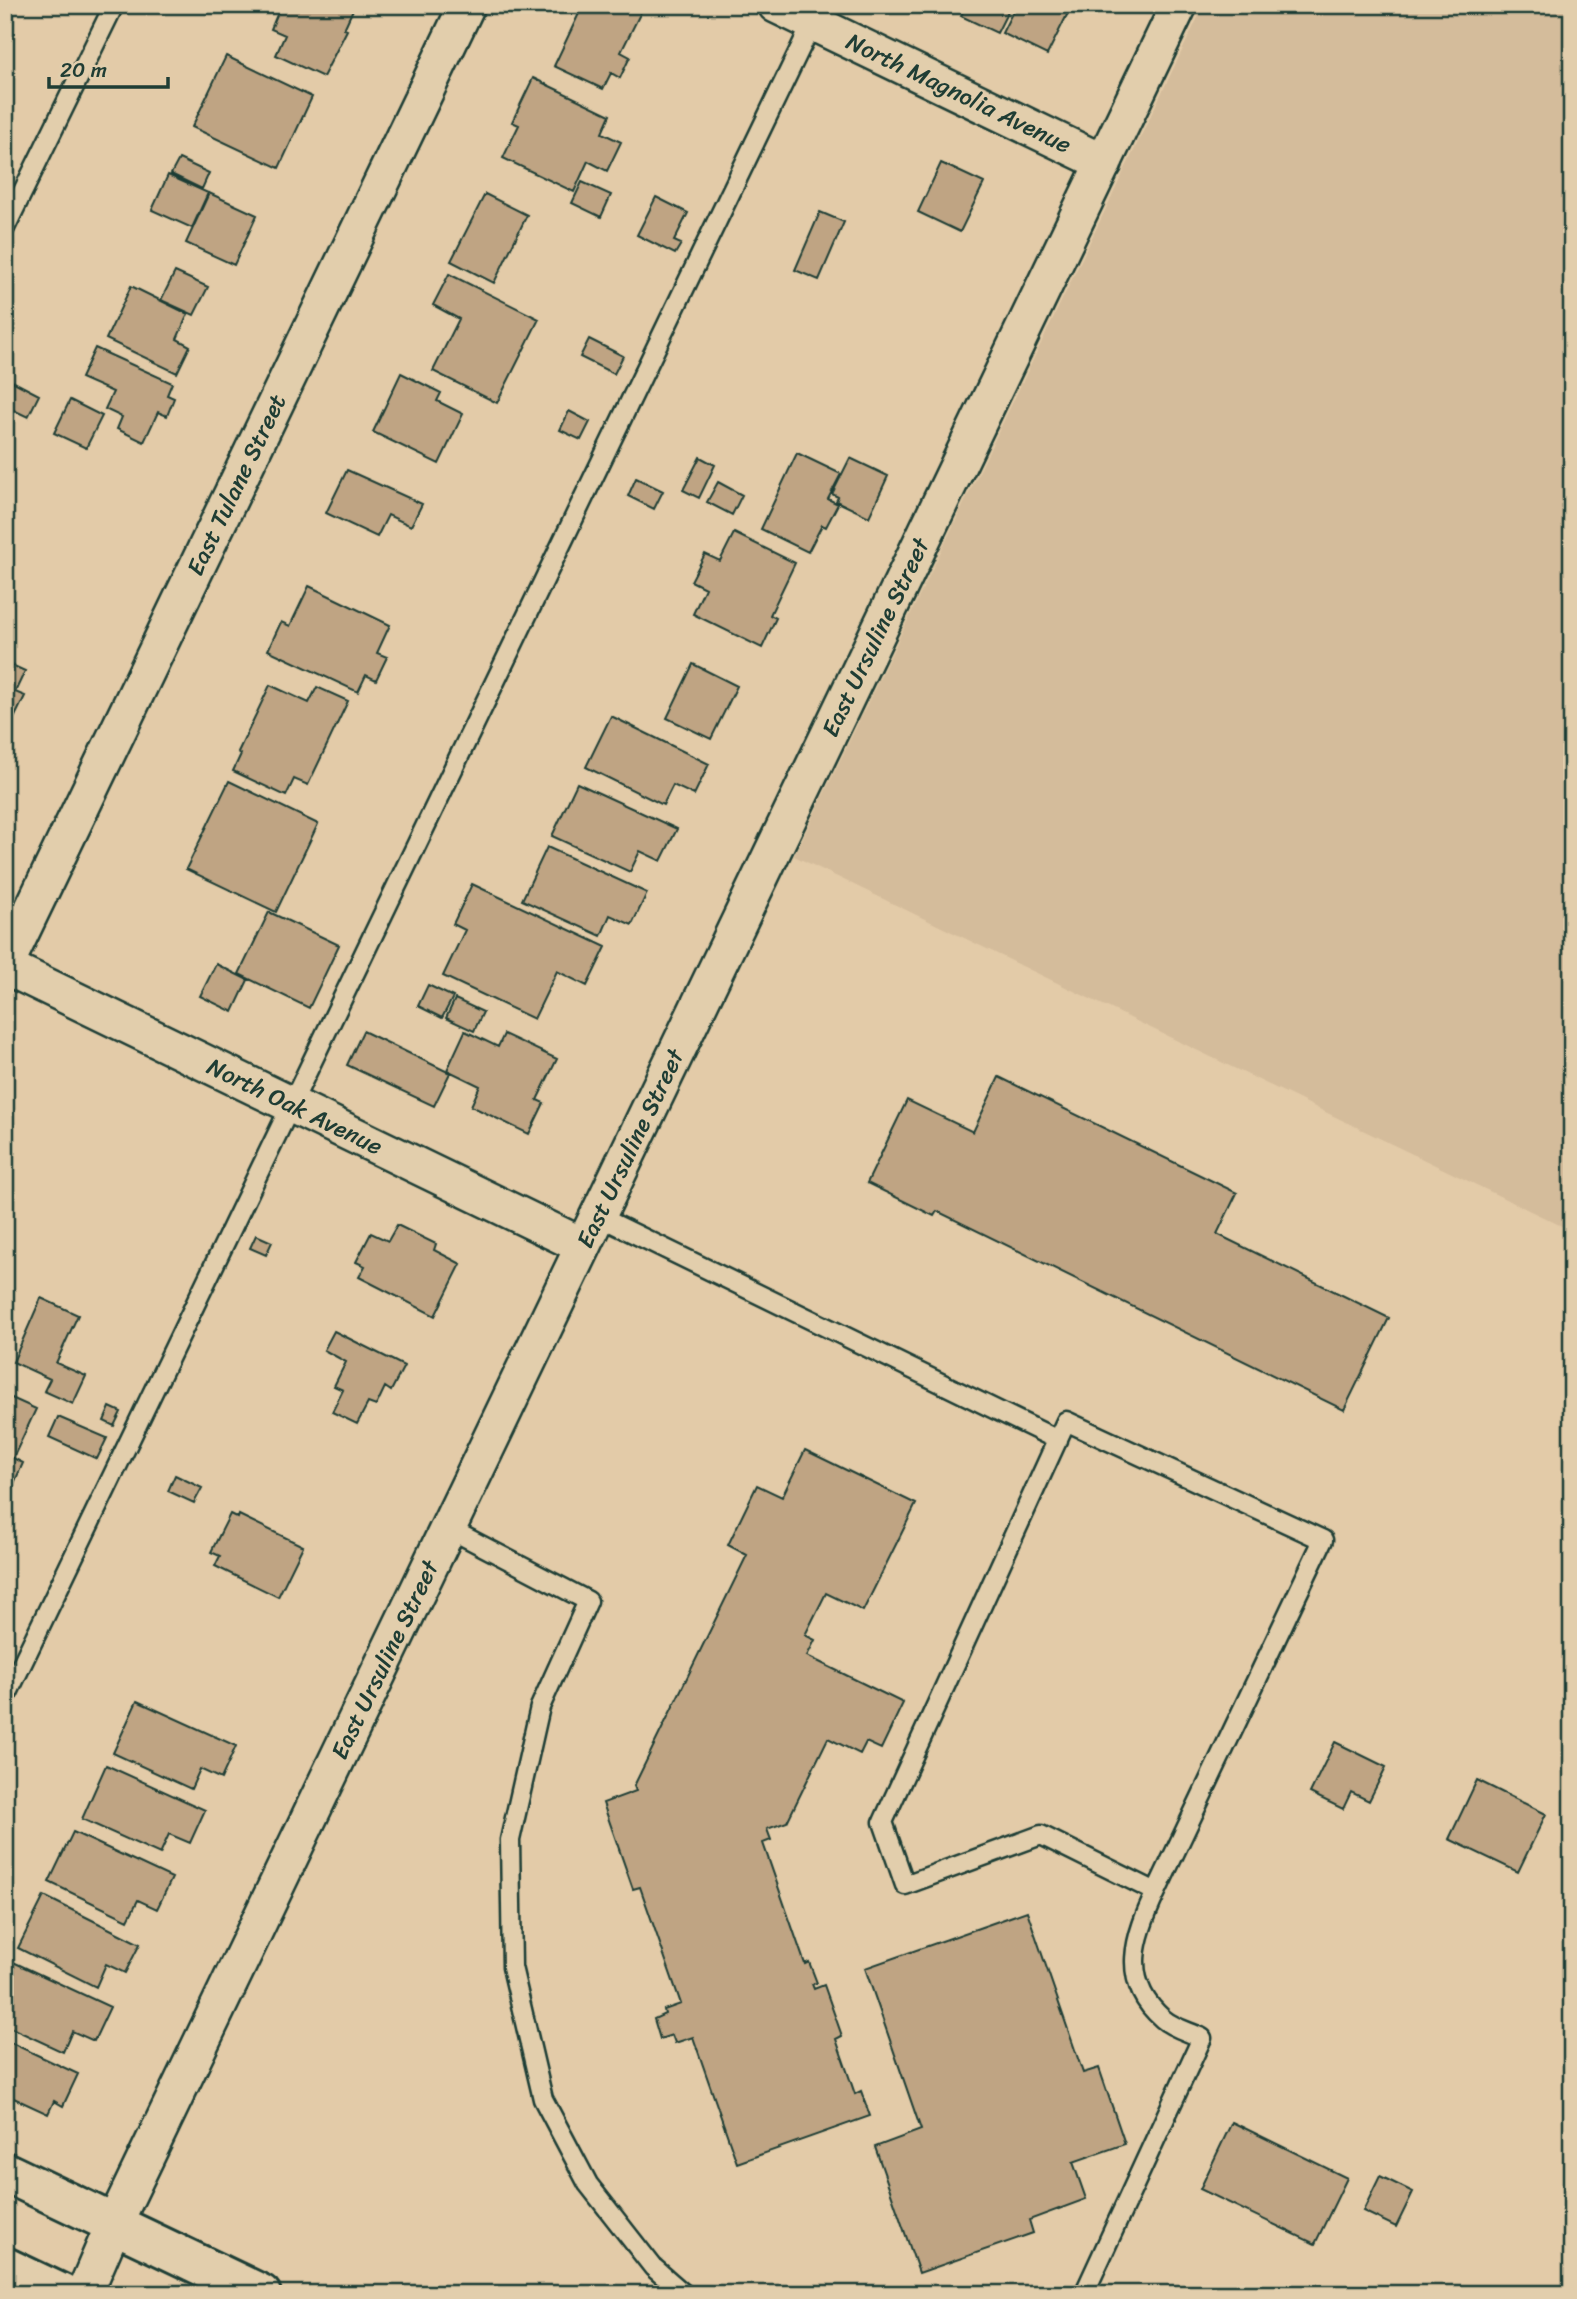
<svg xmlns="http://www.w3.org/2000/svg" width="1577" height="2299" font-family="Sriracha,sans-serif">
	<rect width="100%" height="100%" fill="#e3cba8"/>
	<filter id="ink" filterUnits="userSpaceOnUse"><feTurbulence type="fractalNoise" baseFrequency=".0143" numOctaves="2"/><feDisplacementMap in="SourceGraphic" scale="14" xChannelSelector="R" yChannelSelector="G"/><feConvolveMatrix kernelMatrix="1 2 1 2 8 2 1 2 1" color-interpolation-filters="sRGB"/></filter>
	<g filter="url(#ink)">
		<path fill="#d4bc9b" d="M1204,5H1572V1231L794,856Z"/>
		<path fill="#bfa483" stroke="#1f3d34" stroke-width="2" d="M281,5H355L344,29L347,30L323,77L276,55L285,35L271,29Z
			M583,5H627L641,12L621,52L630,57L620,78L611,73L603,89L554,66Z
			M966,5H1011L997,33L961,16Z
			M1016,5H1072L1047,55L1002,33Z
			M226,56L312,97L279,168L192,127Z
			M533,78L610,115L602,133L621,142L607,171L588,161L574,192L503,158L519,125L512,122Z
			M179,159L209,173L202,189L171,174Z
			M941,163L984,183L960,232L918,212Z
			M168,175L208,193L192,228L152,210Z
			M582,182L611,195L601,217L572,203Z
			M209,193L257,215L234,265L186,243Z
			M485,194L527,215L494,283L451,261Z
			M656,197L688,213L674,241L681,244L675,254L637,235Z
			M820,212L844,222L819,280L795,270Z
			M175,272L208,287L194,315L161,300Z
			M449,274L539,319L497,403L433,371L459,319L433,305Z
			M131,286L188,314L177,339L190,346L177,373L106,339Z
			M589,339L623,356L614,374L580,357Z
			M95,348L172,383L167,395L174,398L167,416L158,412L144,442L117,429L122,417L105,409L113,392L81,378Z
			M401,373L441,393L437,401L463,414L439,464L373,432Z
			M12,381L39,395L28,417L5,406V393Z
			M70,400L102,416L86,448L54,433Z
			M569,411L590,422L581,440L560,430Z
			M797,453L841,474L828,499L838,504L826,527L822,525L808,552L761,529Z
			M700,457L715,465L699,498L683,490Z
			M850,458L888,476L869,517L836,501L838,497L832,494Z
			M347,470L422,504L411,526L388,515L377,537L326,513Z
			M636,478L663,491L654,509L628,496Z
			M718,482L742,495L732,515L707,502Z
			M734,533L795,563L770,615L776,618L762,648L693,614L705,588L691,581L705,554L720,561Z
			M309,586L390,625L377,653L387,657L376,680L366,675L358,692L268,650L281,622L290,626Z
			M5,662L25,671L15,692L25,696L5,737Z
			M693,664L737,686L711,739L667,718Z
			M270,685L309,703L317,687L348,701L308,785L294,779L286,796L233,771L241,754L238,752Z
			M611,716L709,764L694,795L673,785L663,805L586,767Z
			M229,781L318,824L276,912L186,869Z
			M577,783L677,829L661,861L640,851L630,872L552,836Z
			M547,847L647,893L632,925L610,915L601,936L522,900Z
			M472,884L606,947L587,986L557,971L534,1019L443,976L465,930L453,924Z
			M269,912L339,945L309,1008L239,974Z
			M216,964L248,980L233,1012L200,996Z
			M428,985L453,997L442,1018L418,1006Z
			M455,999L483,1012L474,1031L446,1018Z
			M363,1031L450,1073L434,1106L347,1065Z
			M465,1031L498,1047L504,1034L557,1059L537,1100L544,1103L529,1134L471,1106L480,1086L447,1070Z
			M999,1077L1237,1193L1217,1234L1389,1318L1344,1410L937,1211L934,1216L867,1183L907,1100L973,1132Z
			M397,1225L436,1244L434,1250L461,1264L435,1316L359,1277L365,1266L356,1262L371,1233L388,1241Z
			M256,1235L272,1242L266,1255L250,1248Z
			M41,1298L78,1315L56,1363L86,1376L73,1404L44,1391L50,1379L13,1362Z
			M334,1331L404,1366L391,1391L385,1387L376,1406L368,1403L357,1424L332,1412L343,1390L334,1386L346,1362L324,1350Z
			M5,1395L36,1409L13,1458L23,1463L7,1499Z
			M110,1407L121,1412L114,1426L104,1421Z
			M58,1417L107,1438L97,1459L49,1437Z
			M805,1450L916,1504L863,1611L826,1593L805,1635L815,1640L807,1656L903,1703L881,1749L866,1742L860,1754L828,1738L787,1822L767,1829L771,1840L763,1843L805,1964L809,1962L817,1983L812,1984L814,1989L824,1985L842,2036L836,2039L855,2094L861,2091L870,2116L737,2163L693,2037L675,2043L672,2035L660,2039L654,2019L665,2014L664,2010L681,2004L640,1887L633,1889L603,1803L636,1791L634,1786L747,1555L728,1545L757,1485L782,1497Z
			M175,1475L202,1488L194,1503L168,1491Z
			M230,1514L238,1518L239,1515L303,1546L278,1597L215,1566L220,1556L211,1552Z
			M137,1701L236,1746L221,1779L200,1769L191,1789L113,1753Z
			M1335,1742L1386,1767L1369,1801L1351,1792L1343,1809L1310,1793Z
			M106,1765L205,1810L190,1843L169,1834L160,1854L82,1819Z
			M1477,1780L1546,1814L1518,1872L1449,1839Z
			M73,1832L172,1878L157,1909L138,1900L128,1920L49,1882Z
			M44,1896L140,1944L125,1973L106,1964L96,1987L18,1948Z
			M1027,1911L1083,2073L1099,2068L1125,2144L1073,2162L1086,2199L1029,2220L1033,2233L919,2273L875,2147L921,2130L865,1968Z
			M11,1961L110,2007L94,2041L72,2031L63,2052L5,2025V1973Z
			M5,2040L78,2074L63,2106L54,2101L48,2114L5,2094Z
			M1232,2122L1347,2178L1315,2244L1200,2189Z
			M1380,2176L1413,2192L1396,2227L1363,2211Z"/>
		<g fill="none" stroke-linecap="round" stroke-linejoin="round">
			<g stroke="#1f3d34" stroke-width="23">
				<path id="service" d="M5,228L114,5
					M598,1216L1058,1440
					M448,1528L588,1601L540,1707L510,1840L512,1967L543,2099L588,2184L653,2267L684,2294
					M5,1699L821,5
					M1084,2294L1202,2038C1190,2032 1173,2028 1163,2019C1119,1981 1135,1936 1156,1892L1323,1540L1066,1421L883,1822L905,1885L1041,1835L1156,1892"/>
			</g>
			<g stroke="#1f3d34" stroke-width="40">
				<g id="minor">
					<path id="s1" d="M776,5L1104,163"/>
					<path id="s2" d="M5,966L467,5"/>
					<path id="s3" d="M5,966L583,1246"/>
					<path id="s4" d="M84,2294L114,2224L1179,5"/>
				</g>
			</g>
			<g stroke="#1f3d34" stroke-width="44">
				<path id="secondary" d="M5,2172L261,2294
					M5,2267L62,2294"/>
			</g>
			<use href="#service" stroke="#e2ceac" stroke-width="18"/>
			<use href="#minor" stroke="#e2ceac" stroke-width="35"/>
			<use href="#secondary" stroke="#e2ceac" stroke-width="38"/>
		</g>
	</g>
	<g text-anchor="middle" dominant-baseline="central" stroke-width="7" stroke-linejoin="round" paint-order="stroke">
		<g font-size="24" fill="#1f3d34" stroke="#e2ceac">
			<text stroke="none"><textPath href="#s1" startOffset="203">North Magnolia Avenue</textPath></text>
			<text stroke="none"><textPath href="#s2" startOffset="534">East Tulane Street</textPath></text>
			<text stroke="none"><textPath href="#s4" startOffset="1836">East Ursuline Street</textPath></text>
			<text stroke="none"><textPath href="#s3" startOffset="322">North Oak Avenue</textPath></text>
			<text stroke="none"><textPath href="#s4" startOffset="1269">East Ursuline Street</textPath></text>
			<text stroke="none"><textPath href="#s4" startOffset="702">East Ursuline Street</textPath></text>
		</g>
	</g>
	<rect width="1577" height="2299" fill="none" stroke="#e2ceac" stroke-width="28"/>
	<rect x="14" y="14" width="1549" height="2271" fill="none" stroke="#1f3d34" stroke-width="2.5" filter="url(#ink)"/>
	<path d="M49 77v10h119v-10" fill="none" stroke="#1f3d34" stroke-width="3.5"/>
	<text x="60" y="77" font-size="21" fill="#1f3d34" stroke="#e2ceac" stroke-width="5" paint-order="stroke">20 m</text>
</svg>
